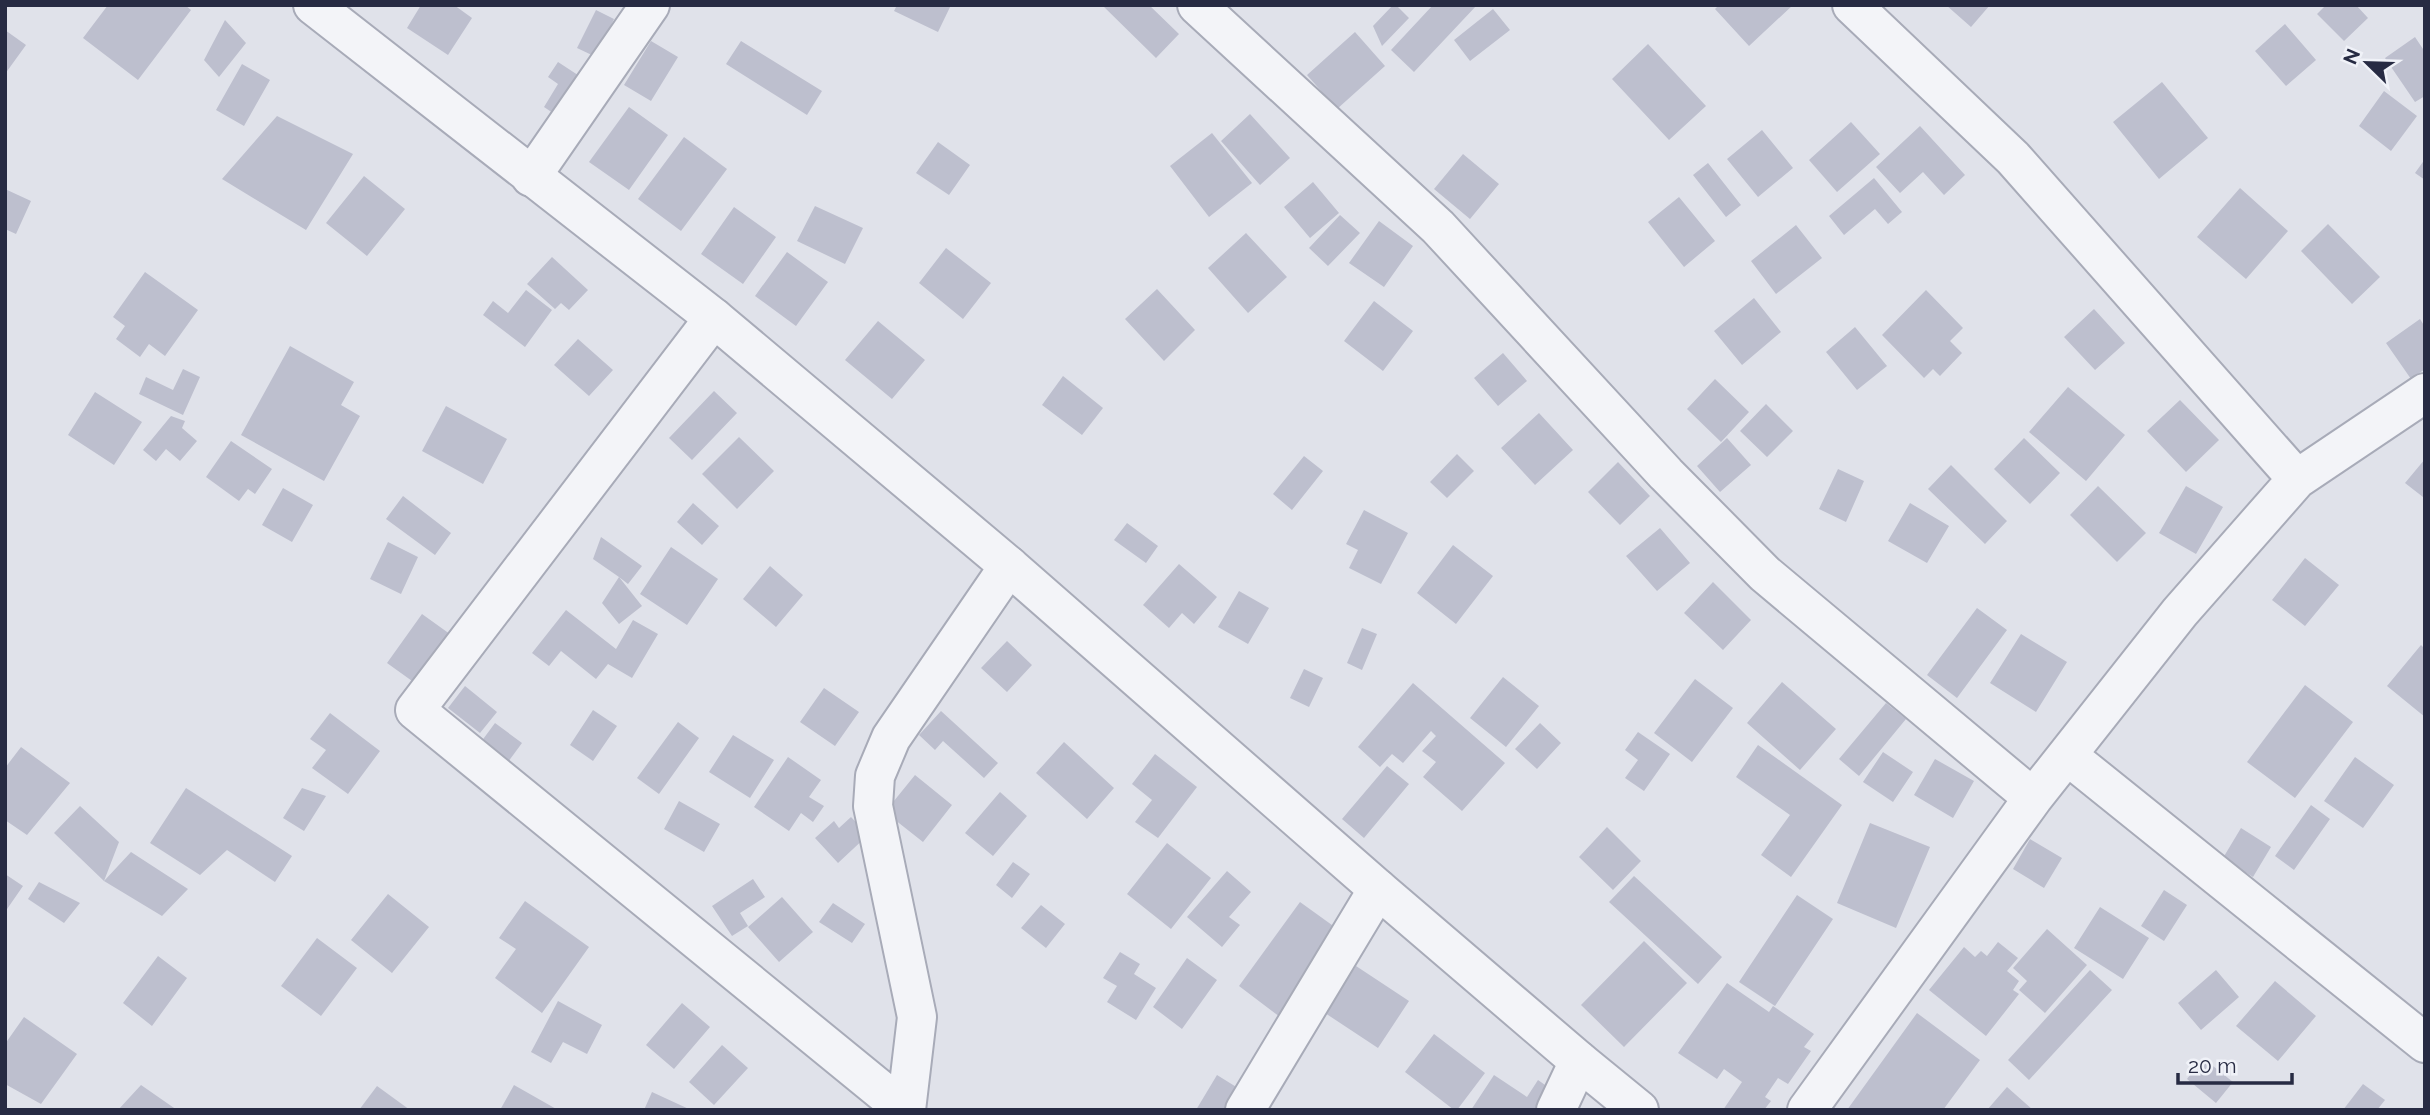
<svg xmlns="http://www.w3.org/2000/svg" width="2430" height="1115" font-family="Raleway,sans-serif">
	<rect width="100%" height="100%" fill="#e0e2ea"/>
	<path fill="#bdbfce" d="M108,5H185L191,10L138,80L83,38Z
		M421,5H454L472,18L448,55L407,28Z
		M897,5H951L938,32L894,11Z
		M1102,5H1149L1179,34L1156,58Z
		M1393,5H1396L1409,18L1382,46L1373,26Z
		M1433,5H1477L1414,72L1391,50Z
		M1719,5H1793L1749,46L1715,9Z
		M1946,5H1990L1971,27Z
		M2326,5H2356L2368,18L2344,41L2317,14Z
		M1493,9L1510,30L1470,61L1454,40Z
		M596,10L614,19L596,57L577,48Z
		M225,20L246,43L219,77L204,60Z
		M2285,24L2316,60L2286,86L2255,51Z
		M5,30L26,45L5,74Z
		M1355,32L1385,66L1337,109L1307,75Z
		M2415,37L2425,52V96L2415,102L2385,58Z
		M651,41L678,57L651,101L624,85Z
		M741,41L822,91L807,115L726,64Z
		M1648,44L1706,106L1669,140L1612,79Z
		M558,62L584,79L559,117L544,107L558,84L548,77Z
		M242,64L270,80L244,126L216,110Z
		M2162,82L2208,138L2159,179L2113,122Z
		M2384,91L2417,116L2391,151L2359,126Z
		M629,107L668,135L629,190L589,162Z
		M1250,114L1290,158L1260,185L1221,141Z
		M277,116L353,154L306,230L222,179Z
		M1851,122L1880,154L1837,192L1809,160Z
		M1920,126L1965,175L1944,195L1923,172L1900,193L1876,167Z
		M1762,130L1793,168L1758,197L1727,159Z
		M1212,133L1252,183L1209,217L1170,166Z
		M684,137L727,169L681,231L638,199Z
		M938,142L970,165L949,195L916,173Z
		M1463,154L1499,184L1470,219L1434,189Z
		M2425,159V180L2415,173Z
		M1708,163L1741,205L1726,217L1693,175Z
		M364,176L405,209L367,256L326,223Z
		M1874,178L1902,212L1888,224L1875,209L1844,235L1829,216Z
		M1313,182L1339,213L1310,238L1284,207Z
		M2240,188L2288,231L2246,279L2197,237Z
		M5,189L31,201L16,234L5,229Z
		M1679,197L1715,241L1684,267L1648,222Z
		M815,206L863,228L845,264L797,241Z
		M734,207L776,237L743,284L701,254Z
		M1340,215L1360,233L1328,266L1309,248Z
		M1379,221L1413,246L1384,287L1349,263Z
		M2328,224L2380,277L2352,304L2301,251Z
		M1796,225L1822,258L1776,294L1751,261Z
		M1246,233L1287,277L1248,313L1208,268Z
		M946,248L991,283L963,319L919,283Z
		M787,252L828,282L796,326L755,296Z
		M552,257L588,290L569,310L561,303L555,309L527,284Z
		M145,272L198,310L165,356L149,344L140,357L116,339L125,326L113,317Z
		M1157,289L1195,330L1164,361L1125,319Z
		M526,290L552,310L525,347L483,315L493,301L508,313Z
		M1926,290L1963,328L1950,341L1962,353L1940,376L1933,369L1924,378L1882,335Z
		M1754,298L1781,332L1742,365L1714,331Z
		M1374,301L1413,331L1383,371L1344,341Z
		M2094,309L2125,343L2095,370L2064,337Z
		M2420,319L2425,327V369L2411,379L2386,343Z
		M878,321L925,360L892,399L845,360Z
		M1855,327L1887,366L1857,390L1826,352Z
		M578,339L613,370L589,396L554,365Z
		M290,346L354,382L341,405L360,416L324,481L241,435Z
		M1503,353L1527,381L1498,406L1474,378Z
		M183,369L200,377L183,415L139,394L146,377L173,390Z
		M1063,376L1103,408L1082,435L1042,405Z
		M1715,379L1749,412L1721,442L1687,409Z
		M2068,387L2125,435L2086,481L2029,432Z
		M714,391L737,413L692,460L669,438Z
		M95,392L142,422L114,465L68,435Z
		M2180,400L2219,440L2186,472L2147,431Z
		M1766,404L1793,431L1767,457L1740,431Z
		M446,406L507,439L483,484L422,451Z
		M1539,413L1573,450L1535,485L1501,448Z
		M171,416L185,421L182,428L197,441L180,461L166,449L156,461L143,450Z
		M739,437L774,471L737,509L702,474Z
		M1727,438L1751,465L1720,492L1697,466Z
		M2024,438L2060,473L2030,504L1994,469Z
		M231,441L272,469L255,494L248,489L239,501L206,477Z
		M1457,454L1474,471L1447,498L1430,482Z
		M1304,456L1323,471L1292,510L1273,494Z
		M2425,459V496L2423,497L2405,483Z
		M1618,462L1650,496L1620,525L1588,492Z
		M1951,465L2007,521L1985,544L1928,489Z
		M1838,469L1864,481L1846,522L1819,509Z
		M2098,486L2146,533L2117,562L2070,515Z
		M2186,486L2223,507L2196,554L2159,533Z
		M283,488L313,505L292,542L262,525Z
		M403,496L451,533L435,555L386,519Z
		M693,503L719,526L702,545L677,522Z
		M1910,503L1949,526L1927,563L1888,541Z
		M1364,510L1408,533L1381,584L1349,568L1358,550L1346,544Z
		M1127,523L1158,546L1146,563L1114,540Z
		M1660,528L1690,563L1657,591L1626,556Z
		M601,537L642,566L628,584L619,577L642,606L619,624L602,603L619,577L593,559Z
		M388,542L418,557L401,594L370,579Z
		M1453,545L1493,576L1456,624L1417,593Z
		M671,547L718,579L687,625L640,594Z
		M2305,558L2339,585L2305,626L2272,600Z
		M1179,564L1217,597L1194,624L1182,613L1169,628L1143,605Z
		M770,566L803,595L776,627L743,599Z
		M1713,582L1751,620L1723,650L1684,613Z
		M1239,591L1269,608L1248,644L1218,627Z
		M1977,608L2007,630L1957,698L1927,675Z
		M566,610L616,649L633,620L658,634L632,678L608,664L596,679L561,651L549,666L532,653Z
		M422,614L461,642L426,691L387,663Z
		M1362,628L1377,634L1362,670L1347,663Z
		M2021,634L2067,662L2036,712L1990,683Z
		M1007,641L1032,665L1007,692L981,668Z
		M2421,645L2425,649V717L2387,686Z
		M1304,669L1323,678L1309,707L1290,698Z
		M1503,677L1539,706L1506,747L1470,718Z
		M1695,679L1733,708L1692,762L1654,733Z
		M1782,682L1836,729L1800,770L1747,723Z
		M1413,683L1505,763L1462,811L1423,777L1436,762L1422,751L1436,736L1431,731L1403,763L1392,754L1380,767L1358,747Z
		M2305,685L2353,722L2295,798L2247,762Z
		M465,686L497,712L480,733L448,708Z
		M824,688L859,712L835,746L800,722Z
		M1886,703L1906,719L1859,776L1839,759Z
		M593,710L617,726L593,761L570,745Z
		M941,711L998,763L984,778L943,741L935,750L919,735Z
		M330,713L380,751L348,794L312,768L326,750L310,739Z
		M678,722L699,738L659,794L637,778Z
		M495,723L522,743L505,766L478,746Z
		M1540,723L1561,743L1537,769L1515,749Z
		M1638,732L1670,754L1644,791L1625,778L1638,760L1625,750Z
		M733,735L774,760L750,798L709,772Z
		M1064,742L1114,788L1087,819L1036,773Z
		M1758,745L1842,805L1791,877L1761,855L1790,815L1736,777Z
		M21,747L70,783L27,835L5,820V768Z
		M1883,752L1913,772L1893,802L1863,782Z
		M1155,754L1197,787L1158,838L1135,822L1152,800L1132,784Z
		M788,757L821,780L809,797L824,806L813,822L801,813L789,831L754,807Z
		M2355,757L2394,785L2363,828L2324,801Z
		M1935,759L1974,781L1953,818L1914,795Z
		M1387,766L1409,784L1364,838L1342,819Z
		M915,775L952,805L923,842L885,812Z
		M186,788L292,856L275,882L227,850L200,875L150,843Z
		M302,788L326,796L304,831L283,818Z
		M1000,792L1027,816L993,856L965,833Z
		M679,801L720,824L704,852L664,829Z
		M2311,805L2330,819L2294,870L2275,856Z
		M80,806L119,842L104,881L54,833Z
		M851,817L868,835L838,863L815,838L834,821L839,828Z
		M1870,823L1930,847L1896,928L1837,903Z
		M1607,827L1641,861L1613,890L1579,857Z
		M2241,828L2271,847L2253,877L2223,858Z
		M2030,839L2062,858L2044,888L2013,869Z
		M1167,843L1211,878L1171,929L1127,894Z
		M131,852L188,889L162,916L104,881Z
		M1013,862L1030,874L1012,898L996,885Z
		M1227,871L1251,892L1229,917L1240,925L1222,947L1187,917Z
		M5,874L23,886L5,912Z
		M1634,876L1722,957L1698,984L1609,902Z
		M753,879L765,897L740,913L748,926L732,936L712,906Z
		M39,882L80,903L64,923L28,899Z
		M2164,890L2187,905L2164,941L2141,926Z
		M388,894L429,927L392,973L351,940Z
		M1797,895L1833,919L1775,1006L1739,982Z
		M782,897L813,932L779,962L748,927Z
		M525,901L589,947L542,1013L495,978L516,949L499,938Z
		M1300,902L1350,938L1288,1023L1239,986Z
		M833,903L865,924L852,943L819,922Z
		M1041,905L1065,924L1046,948L1021,928Z
		M2100,907L2149,938L2123,979L2074,948Z
		M2047,929L2087,965L2045,1013L2019,990L2027,981L2013,968Z
		M317,938L357,968L321,1016L281,986Z
		M1644,941L1687,983L1624,1047L1581,1005Z
		M1998,942L2018,958L2007,971L2019,981L2013,990L2019,994L1986,1036L1929,990L1964,947L1975,957L1981,951L1987,956Z
		M1120,952L1140,964L1134,974L1156,988L1136,1020L1107,1002L1117,986L1103,978Z
		M158,956L187,978L152,1026L123,1003Z
		M1187,958L1217,980L1182,1029L1153,1007Z
		M1356,966L1409,1001L1378,1048L1325,1013Z
		M2090,970L2112,990L2029,1080L2008,1060Z
		M2216,970L2239,997L2201,1030L2178,1003Z
		M2275,981L2316,1016L2278,1061L2236,1026Z
		M1727,983L1769,1012L1773,1006L1814,1034L1804,1047L1811,1051L1788,1084L1778,1078L1765,1097L1771,1101L1764,1110H1723L1742,1082L1724,1069L1717,1079L1678,1053Z
		M558,1001L602,1025L587,1054L563,1042L551,1063L531,1052Z
		M682,1003L710,1027L674,1069L646,1045Z
		M1917,1013L1980,1060L1943,1110H1847Z
		M24,1017L77,1054L41,1104L5,1084V1044Z
		M1434,1034L1485,1073L1457,1110H1454L1405,1072Z
		M722,1045L748,1068L714,1105L689,1082Z
		M2203,1058L2233,1082L2216,1103L2187,1079Z
		M1217,1075L1246,1093L1235,1110H1196Z
		M1494,1075L1527,1097L1538,1080L1562,1097L1553,1110H1471Z
		M2363,1084L2385,1100L2377,1110H2343Z
		M141,1085L177,1110H118Z
		M514,1085L558,1110H500Z
		M377,1086L410,1110H359Z
		M2007,1087L2033,1110H1987Z
		M652,1092L691,1110H644Z"/>
	<g fill="none" stroke-linecap="round" stroke-linejoin="round">
		<g stroke="#a8abb8" stroke-width="42">
			<path id="minor" d="M1197,5L1438,227L1666,474L1765,574L2033,798
				M1852,5L2013,158L2297,479
				M531,177L650,5
				M714,318L415,710L905,1110
				M2068,756L2425,1043
				M906,1110L917,1017L873,806L875,776L891,738L1009,566
				M1245,1110L1378,889
				M1556,1110L1579,1061
				M1807,1110L2033,798L2180,612L2297,479L2425,393"/>
		</g>
		<g stroke="#a8abb8" stroke-width="42">
			<path id="tertiary" d="M313,5L714,318L1009,566L1378,889L1579,1061L1639,1110"/>
		</g>
		<use href="#minor" stroke="#f3f4f8" stroke-width="38"/>
		<use href="#tertiary" stroke="#f3f4f8" stroke-width="38"/>
	</g>
	<rect width="2430" height="1115" fill="none" stroke="#272b43" stroke-width="14"/>
	<g transform="translate(2367 63) rotate(293)" stroke="#f0f2f8" stroke-width="5" paint-order="stroke">
	<path d="M0-5L12 26L0 18L-12 26Z" fill="#272b43"/>
	<text y="-10" font-size="19" font-weight="bold" text-anchor="middle" fill="#272b43">N</text>
	</g>
	<path d="M2178 1073v10h114v-10" fill="none" stroke="#272b43" stroke-width="3.5"/>
	<text x="2188" y="1073" font-size="21" fill="#272b43" stroke="#f0f2f8" stroke-width="5" paint-order="stroke">20 m</text>
</svg>
